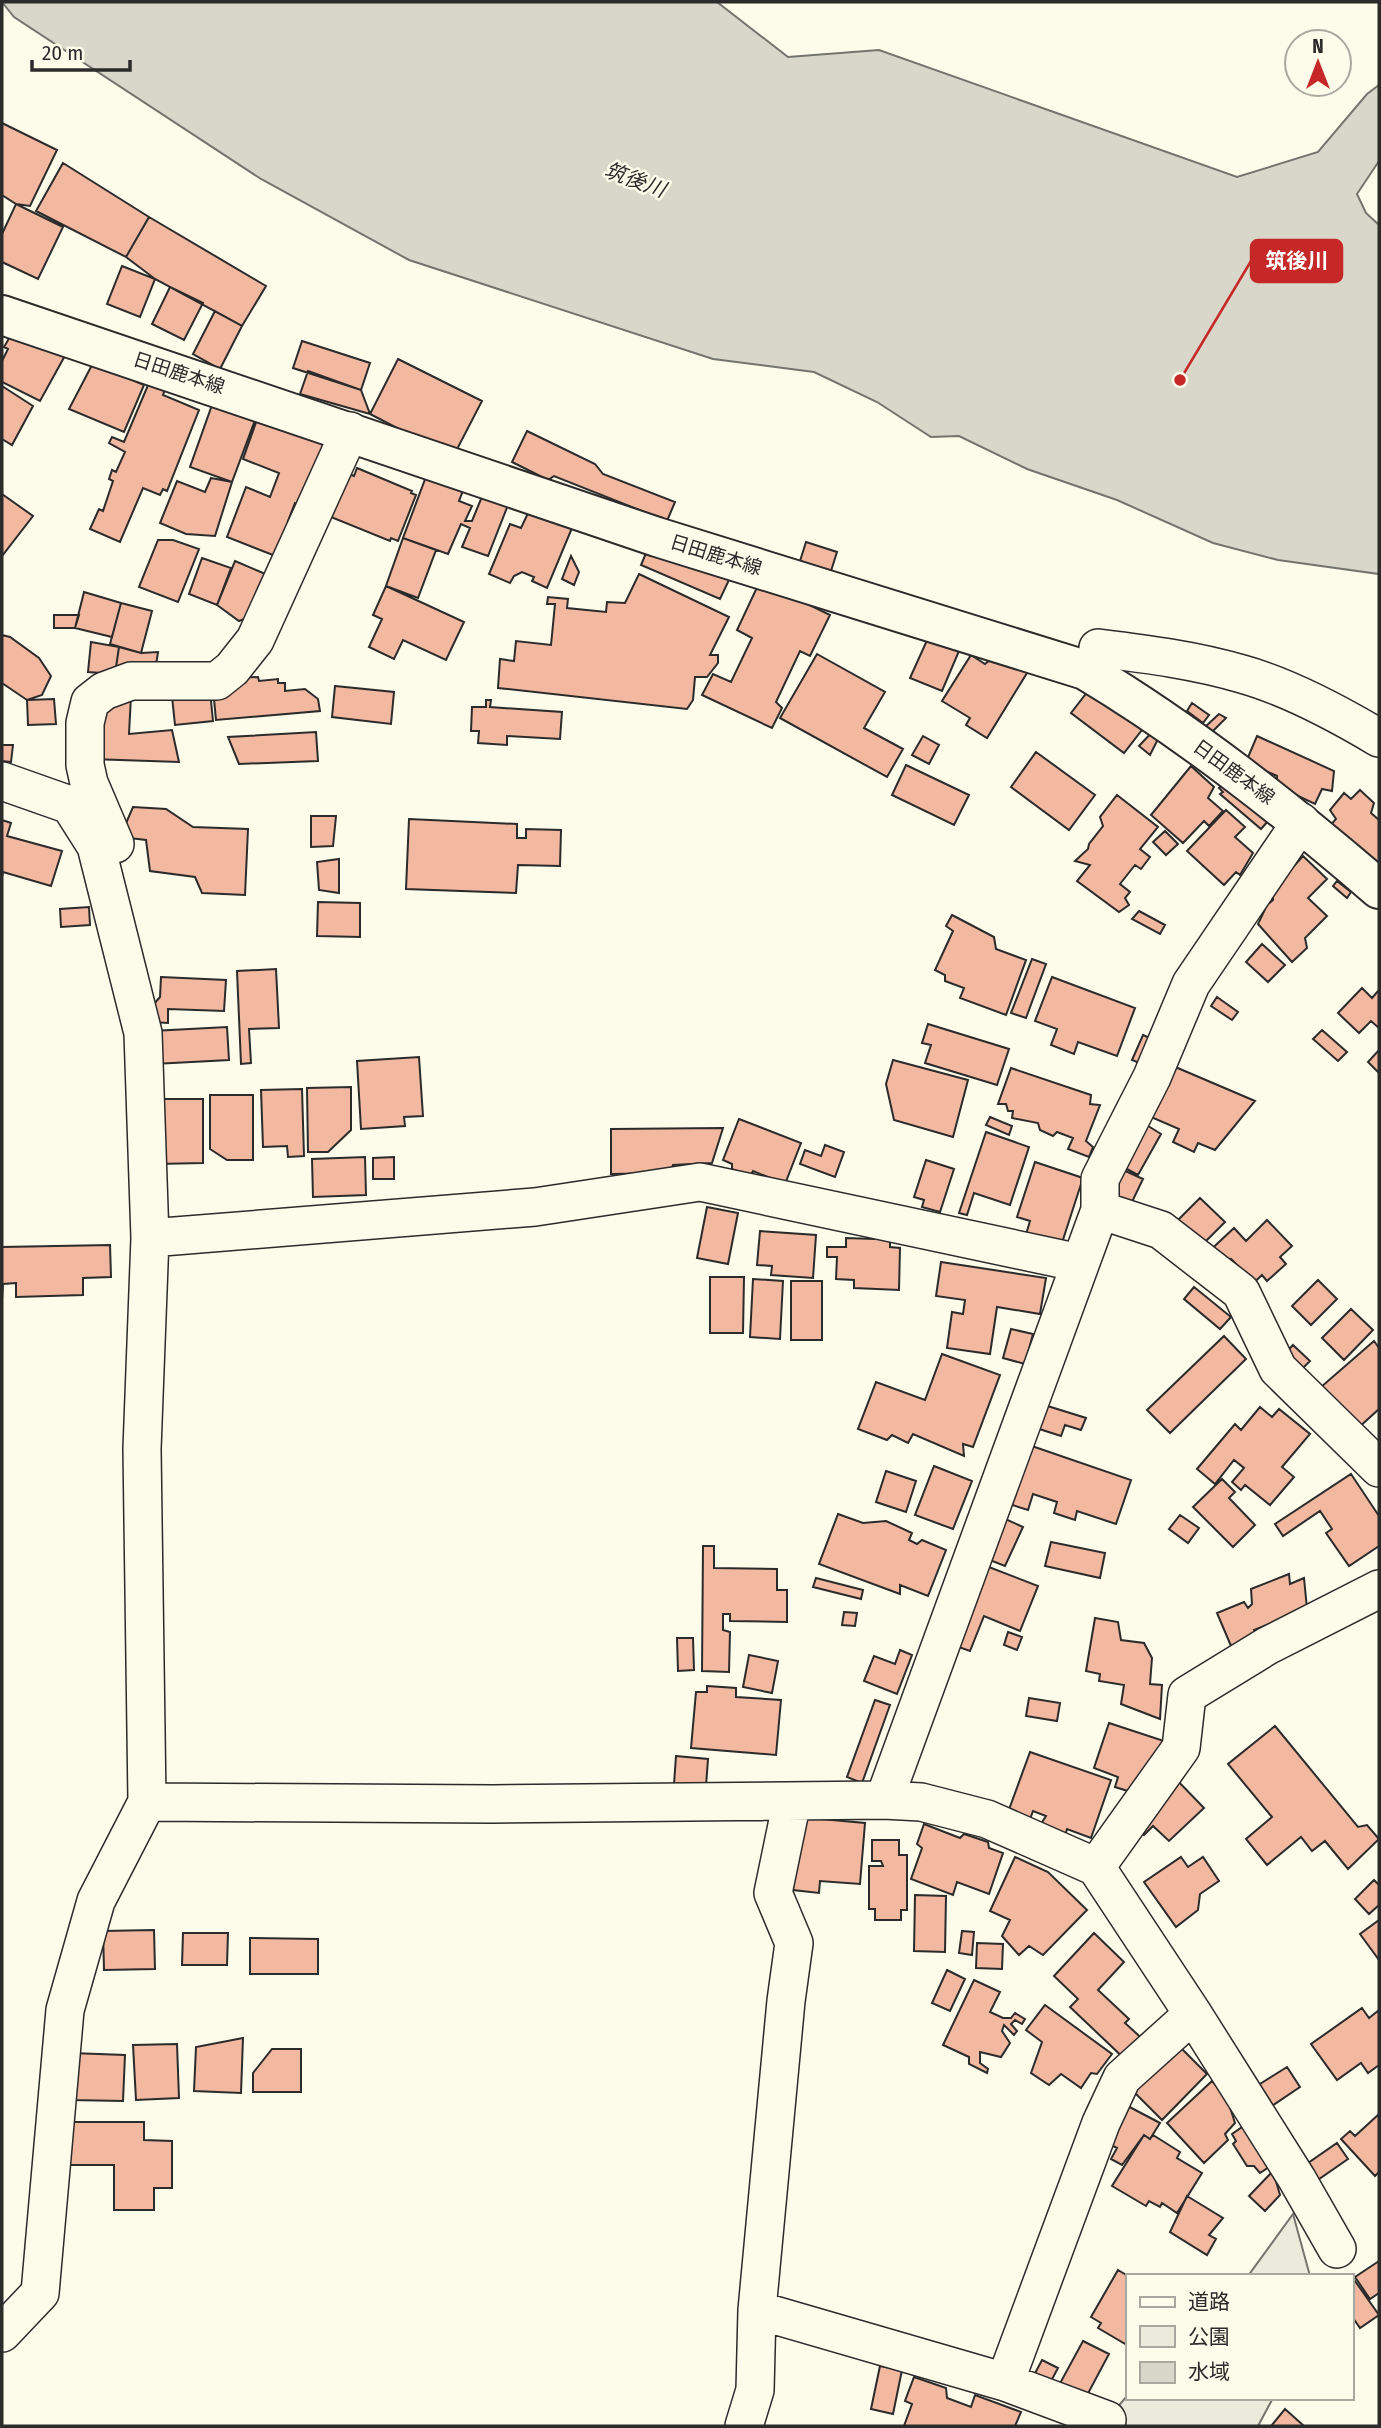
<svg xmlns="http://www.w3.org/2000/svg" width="1381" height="2428" font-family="'Fira Sans Condensed','Noto Sans JP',sans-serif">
	<rect width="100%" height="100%" fill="#fdfbea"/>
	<path fill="#ecebdb" stroke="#74746e" stroke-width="2" d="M1293,2214L1310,2276H1248Z
		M1127,2396V2398H1273L1258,2426H1101Z"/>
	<path fill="#d8d7c9" stroke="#74746e" stroke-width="2" d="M2,2H717L788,57L879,50L1237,177L1318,152L1367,94L1379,85V161L1357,194L1366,213L1379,225V574L1278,560L1213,543L1117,500L1027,469L959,436L931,437L877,402L814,372L713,359L409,260L261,179L14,17Z"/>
	<path fill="#f2b8a0" stroke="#2b2b2b" stroke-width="2" d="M2,123L57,150L30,206L16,204L2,195Z
		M63,163L149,217L126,257L36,211Z
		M16,204L63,227L38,279L2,262V234Z
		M149,217L266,286L242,326L155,279L126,257Z
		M122,266L155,279L140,317L107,304Z
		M170,287L203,303L184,340L152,324Z
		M215,311L242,326L220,369L193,354Z
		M11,335L67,352L40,401L2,382V361L8,349L4,347Z
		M302,341L370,363L361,390L293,368Z
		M398,359L482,401L453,457L370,414Z
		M93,363L144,385L124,432L69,409Z
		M308,371L361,390L370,414L300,394Z
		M151,378L167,384L163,395L199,410L167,491L163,489L160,495L143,488L120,542L90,529L99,509L103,511L113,481L109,479L112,470L116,472L125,452L109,443L112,437L124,442Z
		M2,386L33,406L12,445L2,439Z
		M212,405L255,420L232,482L190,467Z
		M259,414L328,441L302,506L295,503L288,521L292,522L278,557L227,537L246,487L270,497L279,473L243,459Z
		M527,431L595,464L603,474L675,502L667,521L554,476L548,480L512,462Z
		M357,468L412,491L411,493L416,495L398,541L391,538L390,541L326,515L346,473L354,476Z
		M427,474L464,488L459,501L472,506L465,521H472L483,494L508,505L488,556L462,547L470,528L461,524L448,554L403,538Z
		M211,478L232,482L215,536L186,534L160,523L177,481L205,492Z
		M2,494L33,516L2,556Z
		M529,511L572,528L547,588L532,581L534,577L522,572L514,576L510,583L489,574L510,524L521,528Z
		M403,538L436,550L418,598L386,586Z
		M158,540H173L199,549L178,602L139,587Z
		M651,541L729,580L720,599L641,565Z
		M806,542L837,552L831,571L800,561Z
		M571,556L579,572L574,585L562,579Z
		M202,558L231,568L217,605L189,594Z
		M235,561L270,576L252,616L239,621L217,605Z
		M639,574L729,617L710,655H718V663L707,677H695L693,700L687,709L498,688L500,659L514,661L516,641L551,645L555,604H547L548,597L568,599L567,608L606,612L607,602L625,603Z
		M760,581L830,615L810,656L800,651L776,702L782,708L772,728L702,695L713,674L731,682L752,638L737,630Z
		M386,586L464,622L446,660L403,640L394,659L369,647L382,619L373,615Z
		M84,592L121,603L112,637L75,628Z
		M121,603L152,611L141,653L110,644Z
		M54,615H79L75,628H54Z
		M2,635L10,637L39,658L51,676L42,695L27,700L2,683Z
		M928,638L959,651L942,691L910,678Z
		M91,642L119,647L115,674L88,672Z
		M119,647L141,653L158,652L154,679L115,674Z
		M817,654L885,692L864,728L903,749L887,777L780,718Z
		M971,655L985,664L992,658L999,664L1011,663L1027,673L987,738L966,725L970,718L942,701Z
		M258,677L259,681L278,679V683H285V691L305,689L318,699L320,711L216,720L214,699L235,678Z
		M335,686L394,692L391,724L332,717Z
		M1092,686L1145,726L1124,753L1071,713Z
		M171,687L210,691L213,721L175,725Z
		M103,696H131L129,734L172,730L179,762L91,759Z
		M54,699L56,724L28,725L27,700Z
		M486,700H491L490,707L562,712L560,739L507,736V745L478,743L479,731H471L472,707H486Z
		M1192,703L1209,715L1203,723L1187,711Z
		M1219,714L1226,718L1211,733L1205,727Z
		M1154,730L1159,737L1150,755L1139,746Z
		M316,732L318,761L239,764L228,737Z
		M923,736L939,745L929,764L912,755Z
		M1257,736L1334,771L1332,791L1322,789L1315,804L1277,786V776L1246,762Z
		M2,745H13L11,762L2,761Z
		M1036,752L1095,795L1069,830L1011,787Z
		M906,765L969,795L954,825L892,795Z
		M1191,766L1214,787L1208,798L1223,811L1209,826L1204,821L1183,843L1151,815Z
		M1224,782L1268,821L1261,829L1220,794L1223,792L1219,788Z
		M1360,790L1374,803L1371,813L1379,820V868L1328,828L1336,819L1330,810L1344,793L1351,799Z
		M1117,795L1158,827L1140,849L1150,857L1141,869L1135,865L1120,884L1130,892L1125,898L1129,905L1119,912L1077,881L1090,865L1075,861L1088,849L1089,844L1103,826L1100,817Z
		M133,807L166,809L193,827L248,829L245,895L202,893L195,877L150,871L146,840L120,837Z
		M1226,810L1245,827L1235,837L1253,853L1240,875L1236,872L1224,885L1187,851Z
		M311,816H336L333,846L311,847Z
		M409,819L517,824V838H526V829L561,830L560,866L518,865L516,893L406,889Z
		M2,820L11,823L7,836L62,851L51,886L3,872L2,877Z
		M1165,831L1178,844L1166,855L1153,842Z
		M1303,856L1327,879L1308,898L1327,916L1305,938L1307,948L1292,962L1258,924L1267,905L1273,900V891L1286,861L1294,866Z
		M339,859V893L319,890L317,862Z
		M1337,881L1351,892L1347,898L1333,886Z
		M318,902L360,903V937L317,936Z
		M89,907L90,925L61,927L60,909Z
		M1139,911L1165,925L1160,934L1132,919Z
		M952,915L994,937L996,949L1026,960L1006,1015L960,998L964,988L945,981V975L935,970L953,931L946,926Z
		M1262,944L1285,965L1268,982L1246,962Z
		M1032,959L1046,964L1026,1018L1011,1013Z
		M276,969L279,1028L249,1029L251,1063L241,1064L237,971Z
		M161,977L226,980L224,1011L168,1009V1023L151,1022L147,1012L160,997Z
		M1052,977L1135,1008L1117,1056L1078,1042L1074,1054L1051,1045L1057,1029L1035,1021Z
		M1362,988L1372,998L1379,990V1028L1371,1021L1359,1033L1338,1013Z
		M1217,997L1238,1012L1232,1020L1211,1006Z
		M928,1024L1009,1049L997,1085L925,1063L931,1045L922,1043Z
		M227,1027L229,1060L154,1064L152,1031Z
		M1322,1030L1347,1052L1338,1061L1313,1039Z
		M1143,1035L1152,1039L1142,1064L1132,1060Z
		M1379,1050V1073L1368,1062Z
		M419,1057L423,1116L404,1117L405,1126L361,1129L357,1061Z
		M893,1060L968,1080L953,1137L894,1120L886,1084Z
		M1173,1066L1255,1101L1215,1150L1198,1143L1194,1152L1173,1142L1179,1129L1151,1117Z
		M1011,1068L1091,1095L1090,1104L1100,1105L1086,1141L1093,1147L1089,1157L1068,1149L1073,1138L1057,1132L1053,1136L1040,1130L1038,1123L1012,1118L1013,1111H1008L1006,1104H998Z
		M351,1087V1130L328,1152H308L307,1088Z
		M302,1089L304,1156L288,1157L287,1146L263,1147L261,1090Z
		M210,1095H253V1160H227L210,1149Z
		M156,1099H203V1163L157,1164Z
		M990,1117L1012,1126L1009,1135L986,1125Z
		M739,1119L801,1143L785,1184L753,1171L750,1177L732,1169V1164L723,1160Z
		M1145,1124L1161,1134L1138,1175L1125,1168Z
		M723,1128L712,1163L673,1165L670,1173L611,1174V1129Z
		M986,1132L1029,1147L1010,1205L974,1193L967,1215L959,1213Z
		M825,1145L844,1152L835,1177L800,1164L805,1150L821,1156Z
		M365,1157L366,1195L313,1197L312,1159Z
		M394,1157V1179H373V1158Z
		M926,1160L954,1169L940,1212L922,1207L924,1200L914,1197Z
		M1035,1162L1083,1178L1059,1252L1024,1241L1030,1221L1017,1217Z
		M1119,1168L1143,1179L1131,1204L1108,1193Z
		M1200,1198L1225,1222L1198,1249L1174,1224Z
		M707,1207L738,1213L728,1264L697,1258Z
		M1267,1220L1292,1246L1280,1257L1286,1264L1267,1281L1262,1275L1246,1290L1242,1270L1231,1259L1218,1272L1203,1257L1234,1228L1246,1241Z
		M875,1230L890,1239V1247L900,1248L899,1290L854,1288V1280L836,1279L837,1257H827V1247H846V1238L874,1239Z
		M760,1231L816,1235L813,1278L771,1275L772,1266L757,1265Z
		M110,1245L111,1277L83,1278V1295L16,1297V1283L3,1284L2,1299V1247Z
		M941,1262L1046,1278L1040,1314L997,1307L990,1354L947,1348L952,1312L963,1314L965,1300L936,1296Z
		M710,1277H744L743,1333H710Z
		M753,1279L783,1281L780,1339L750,1337Z
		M1318,1280L1337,1299L1311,1325L1292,1306Z
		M791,1281H822V1340H791Z
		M1194,1287L1231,1317L1220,1329L1184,1299Z
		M1351,1309L1373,1330L1344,1360L1322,1338Z
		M1011,1329L1033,1334L1025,1364L1003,1358Z
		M1224,1336L1246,1359L1170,1433L1147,1410Z
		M1374,1341L1379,1348V1409L1357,1429L1321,1387Z
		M1293,1345L1310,1361L1296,1375L1279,1360Z
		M942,1354L1000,1375L973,1447L963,1444L964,1456L913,1434L908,1443L892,1435L887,1440L858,1429L876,1382L925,1400Z
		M1038,1403L1086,1418L1081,1430L1065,1425L1061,1436L1030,1426Z
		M1260,1407L1272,1417L1279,1409L1310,1434L1282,1467L1294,1477L1270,1505L1245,1485L1241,1490L1232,1482L1244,1468L1234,1460L1215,1484L1197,1469L1235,1424L1241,1430Z
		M1026,1444L1131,1480L1116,1524L1077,1511L1075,1520L1054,1513L1057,1502L1033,1494L1028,1510L1006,1503Z
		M934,1466L972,1481L953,1529L915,1515Z
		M886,1471L916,1481L906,1512L876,1502Z
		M1351,1474L1379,1516V1546L1349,1566L1326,1533L1332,1529L1320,1511L1283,1536L1275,1524Z
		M1222,1479L1235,1492L1229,1498L1255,1525L1233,1547L1193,1507Z
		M838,1514L863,1523L886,1521L912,1533L909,1540L917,1544L922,1540L946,1550L928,1596L900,1585V1594L819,1564Z
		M1180,1515L1199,1528L1188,1543L1169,1529Z
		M1001,1517L1023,1527L1005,1566L982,1557Z
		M1051,1542L1105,1553L1100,1578L1045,1566Z
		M703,1546H714V1568L777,1569V1590H787V1622L730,1621V1614H723V1630L730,1632L729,1672L702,1671Z
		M981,1564L1038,1586L1020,1631L984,1616L970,1651L950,1644Z
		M1289,1574L1290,1584L1304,1578L1308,1619L1273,1633L1269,1624L1254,1630L1257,1636L1231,1646L1217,1613L1244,1602L1248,1608L1252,1604L1251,1589Z
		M816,1578L863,1590L861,1599L813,1587Z
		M844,1612L857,1613L855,1626L842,1625Z
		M1095,1618L1118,1622L1121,1640L1144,1643L1152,1658L1150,1684L1162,1685L1160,1719L1121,1704L1124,1685L1099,1681L1100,1674L1086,1671Z
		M1008,1632L1022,1637L1017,1650L1004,1645Z
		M677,1638H693L694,1670L678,1671Z
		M900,1650L912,1655L897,1694L864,1681L874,1656L895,1664Z
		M749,1655L778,1661L772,1693L743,1687Z
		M707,1686L736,1688V1697L781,1700L776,1755L691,1748L696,1692H707Z
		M1029,1698L1060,1703L1057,1721L1026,1716Z
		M875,1700L890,1705L862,1783L847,1777Z
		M1109,1723L1167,1742L1131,1792L1115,1787L1118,1777L1094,1768Z
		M1275,1726L1358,1827L1367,1825L1379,1839L1348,1869L1325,1841L1312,1851L1301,1837L1267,1865L1246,1839L1272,1817L1228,1764Z
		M1030,1752L1111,1780L1091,1838L1067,1829L1065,1836L1039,1827L1046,1816L1033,1811L1029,1822L1007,1815Z
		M676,1756L708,1759L706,1786L674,1784Z
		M1174,1777L1204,1808L1169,1841L1153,1826L1144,1835L1141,1832L1149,1825L1144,1820L1172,1793L1165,1785Z
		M799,1817L865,1823L860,1884L820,1881L819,1893L793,1890Z
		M924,1824L960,1838L964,1834L988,1842L989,1848L1003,1853L989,1894L957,1882L953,1895L911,1879L922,1848L917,1844Z
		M872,1840H899V1855H907V1910H901V1920H875V1909H869V1866H883L881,1861H872Z
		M1015,1857L1048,1872L1087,1910L1043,1955L1029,1946L1019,1955L1002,1936L1010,1920L990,1911Z
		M1181,1857L1188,1867L1203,1857L1219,1881L1200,1894L1198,1910L1176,1927L1144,1882Z
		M1374,1880L1379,1885V1905L1369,1914L1355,1899Z
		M915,1895L946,1896L945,1952L914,1951Z
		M1379,1920V1960L1360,1934Z
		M154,1930L155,1969L104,1970L103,1931Z
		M962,1931L974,1932L972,1955L959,1953Z
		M183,1933H228L227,1965H182Z
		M1094,1933L1124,1962L1098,1990L1129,2019L1125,2023L1148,2044L1130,2064L1070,2007L1078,1999L1054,1976Z
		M250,1938L318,1939V1974H250Z
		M977,1943L1003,1944L1002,1969L976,1968Z
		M947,1970L965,1979L950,2011L932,2003Z
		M974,1980L1000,1992L990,2012L1003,2018H1011L1015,2013L1025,2019L1022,2024L1015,2020L1011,2024L1017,2031L1014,2035L1004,2025L1002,2031L1010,2043L1001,2057L980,2052V2063L988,2069L987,2073L969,2064V2057L943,2045Z
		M1045,2005L1112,2054L1097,2074L1091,2073L1081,2088L1061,2074L1049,2085L1031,2073L1042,2042L1026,2030Z
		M1362,2008L1369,2018L1379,2010V2065L1368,2073L1361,2063L1337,2080L1311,2044Z
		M243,2038L241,2093L194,2091L196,2047Z
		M177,2044L179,2098L136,2100L133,2045Z
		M272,2049H301V2092H253V2073Z
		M1182,2049L1207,2074L1162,2120L1132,2090L1171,2051Z
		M71,2053L125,2055L123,2101L70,2100Z
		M1287,2067L1300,2087L1266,2110L1252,2089Z
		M1212,2081L1227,2098L1235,2123L1225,2134L1228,2140L1204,2163L1167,2123Z
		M1122,2103L1160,2123L1150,2139L1144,2135L1122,2165L1111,2159L1117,2148L1102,2140Z
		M1379,2114V2172L1375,2176L1341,2139L1350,2131L1355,2136Z
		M57,2122H144V2140L172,2141V2188H154V2210H114V2165H57Z
		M1248,2123L1275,2163L1260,2173L1254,2166H1247L1233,2144L1236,2141L1232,2134Z
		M1144,2135L1150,2139L1153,2135L1180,2152L1177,2158L1202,2173L1177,2213L1162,2203L1160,2207L1149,2201L1146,2206L1112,2186Z
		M1337,2143L1348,2159L1309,2186L1298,2170Z
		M1273,2171L1280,2195L1265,2211L1249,2196Z
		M1187,2196L1223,2218L1209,2235L1216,2239L1207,2255L1170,2232Z
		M1379,2261V2293L1370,2299L1355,2277Z
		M1118,2270L1128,2276L1127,2345L1098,2328L1101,2323L1091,2317Z
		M1355,2281L1379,2315L1360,2328L1351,2315V2284Z
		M1083,2341L1109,2354L1084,2401L1058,2387Z
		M1042,2360L1058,2368L1049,2385L1033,2377Z
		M880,2366L902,2370L893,2414L871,2409Z
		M914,2377L946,2388L947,2398L971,2407L975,2395L1021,2412L1015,2426H904L912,2404L905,2401Z
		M1285,2409L1304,2426H1271Z"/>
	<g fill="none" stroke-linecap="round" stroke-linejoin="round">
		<g stroke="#2b2b2b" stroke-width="40">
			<path id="minor" d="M1098,648C1146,654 1195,660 1242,674C1289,687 1337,713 1379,738
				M2,781L70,805L96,846L143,1033L150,1238L142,1449L147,1802L96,1901L65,2010L40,2293L2,2333
				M115,844L89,783L85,765V723L90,702L104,691L131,681H217L232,669L255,640L350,431
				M1100,1210L1161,1230L1241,1292L1278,1369L1379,1468
				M150,1238L535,1207L700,1182L1080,1263
				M884,1800L1100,1210V1179L1152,1077L1191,984L1301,822
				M147,1802L493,1804L884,1800L921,1802L987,1819L1096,1867L1193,2014L1297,2179L1337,2249
				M1096,1867L1181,1748L1187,1695L1267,1646L1379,1589
				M757,2310L1005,2382L1107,2420
				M1005,2382L1101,2123L1122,2078L1193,2014
				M744,2426L755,2390L757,2310L786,2001L794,1943L773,1893L792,1801"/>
		</g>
		<g stroke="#2b2b2b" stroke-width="42">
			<path id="major" d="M2,315L657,537L1085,670C1190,733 1287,810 1379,889"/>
		</g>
		<use href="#minor" stroke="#fdfbea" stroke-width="37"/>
		<use href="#major" stroke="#fdfbea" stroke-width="38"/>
	</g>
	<g text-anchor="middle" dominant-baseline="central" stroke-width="5" stroke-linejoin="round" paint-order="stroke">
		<g font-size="19" fill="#2b2b2b" stroke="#fdfbea">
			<text transform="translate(179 373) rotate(18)">日田鹿本線</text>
			<text transform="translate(716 555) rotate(17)">日田鹿本線</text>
			<text transform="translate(1234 772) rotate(36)">日田鹿本線</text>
		</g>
		<g font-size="21" font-style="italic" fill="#2b2b2b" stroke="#fdfbea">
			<text transform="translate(635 180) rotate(20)">筑後川</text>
		</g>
	</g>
	<path fill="none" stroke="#c62828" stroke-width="2.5" d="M1180 380L1251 261"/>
	<circle fill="#c62828" stroke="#fdfbea" stroke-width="2.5" cx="1180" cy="380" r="7"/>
	<rect fill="#c62828" stroke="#c62828" stroke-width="2.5" x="1251" y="240" width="91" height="42" rx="7"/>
	<g font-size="21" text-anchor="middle" font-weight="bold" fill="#fff">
		<text x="1297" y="268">筑後川</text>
	</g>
	<rect width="1381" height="2428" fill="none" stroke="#2b2b2b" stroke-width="7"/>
	<rect x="1126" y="2274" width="228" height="126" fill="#fdfbea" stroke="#a9a89e" stroke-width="2"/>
	<rect x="1140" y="2297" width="35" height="10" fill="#fdfbea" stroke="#a9a89e" stroke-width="2"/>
	<text x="1188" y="2309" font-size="21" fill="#2b2b2b">道路</text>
	<rect x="1140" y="2326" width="35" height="21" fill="#ecebdb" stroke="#a9a89e" stroke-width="2"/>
	<text x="1188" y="2344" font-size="21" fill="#2b2b2b">公園</text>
	<rect x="1140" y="2362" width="35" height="21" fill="#d8d7c9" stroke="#a9a89e" stroke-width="2"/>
	<text x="1188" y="2379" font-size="21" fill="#2b2b2b">水域</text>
	<g transform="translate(1318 63)"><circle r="33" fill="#fdfbea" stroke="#a9a89e" stroke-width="2"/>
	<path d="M0-5L12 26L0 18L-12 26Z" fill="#c62828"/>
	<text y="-10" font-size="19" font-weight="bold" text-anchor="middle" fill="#2b2b2b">N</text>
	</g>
	<path d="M32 60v10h98v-10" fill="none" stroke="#2b2b2b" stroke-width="3.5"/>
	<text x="42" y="60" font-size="21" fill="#2b2b2b" stroke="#fdfbea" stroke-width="5" paint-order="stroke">20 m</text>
</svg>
